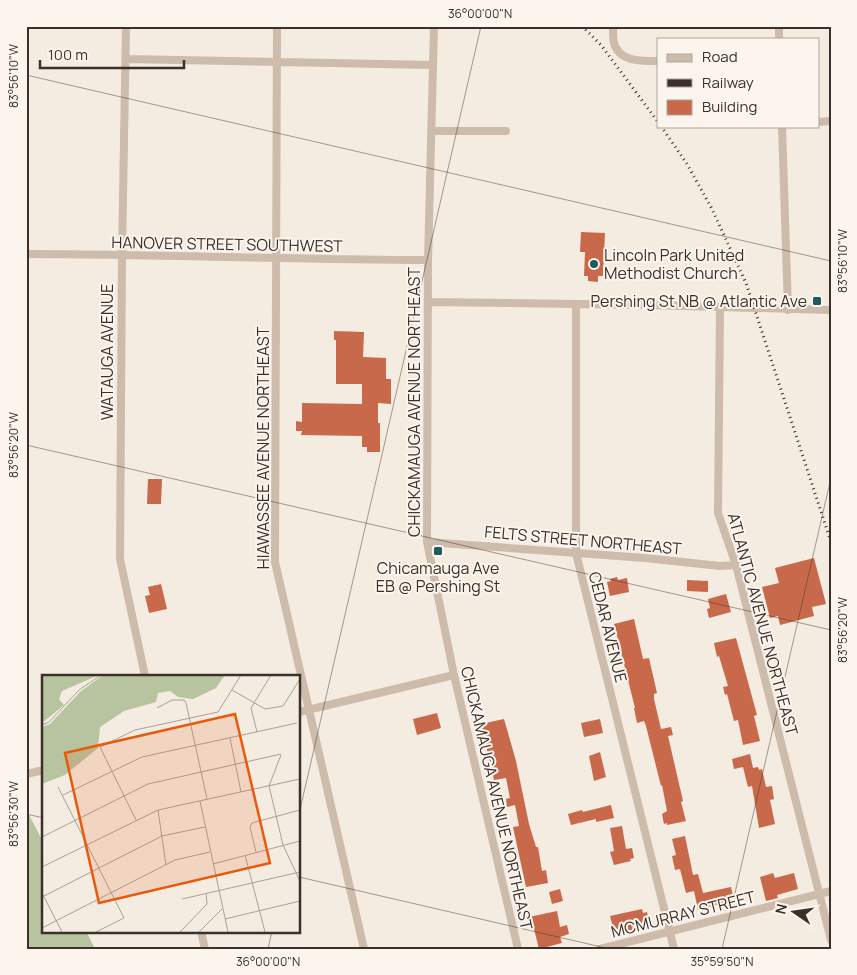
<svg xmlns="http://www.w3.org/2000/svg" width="857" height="975" font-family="Manrope,sans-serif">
	<rect width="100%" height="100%" fill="#f4ebe1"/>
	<path fill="#b8c4a0" d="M26,809L44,844V931H86L95,949H26Z"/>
	<path fill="#c8694b" d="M581,232L605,233L603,276H598V282L588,281V276H584L585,252H580Z
		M334,331L364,332L363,357L386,358V379H391V404L378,403V423H380V452H367V447H362V436L301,435L302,431H296V421L302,422V403L362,404V384H336V340H334Z
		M148,479H162L161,504H147Z
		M814,558L826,604L812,607L814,616L780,625L778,616L770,618L762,587L779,583L775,568Z
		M617,577L618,580L627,578L629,592L610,596L607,582L611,581L610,579Z
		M687,580L708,581V592L687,591Z
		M161,584L167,609L149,613L145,596L150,595L148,587Z
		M726,594L731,612L709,618L707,609L710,608L708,599Z
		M634,619L643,659L649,658L657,693L654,694V699L661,729L671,727L673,735L668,736L683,801L681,802L686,821L667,825V823L664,824L662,814L667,811L662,785L661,786L646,726L644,721L637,723L634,708H635L614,624Z
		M736,638L757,715L754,716L760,741L743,745L738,720L734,721L727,694L725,695L723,687L728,686L719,656L717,657L714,643Z
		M437,713L441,728L417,735L413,719Z
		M504,719L516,761L529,824L536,847H538L542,871L546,870L548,883L526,887L513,827L519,826L515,805L507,807L506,799L510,798L506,778L494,780L481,724Z
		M600,719L603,733L584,737L581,723Z
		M600,752L606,777L594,781L589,756Z
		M750,754L753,768L758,767L759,770L762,769L766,787L772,786L774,799L770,800L775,824L759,828L752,786L748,787L743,767L734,769L732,759Z
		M611,805L614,818L596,822V819L571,825L568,814L582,810L583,812Z
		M622,826L626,849L632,848L634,858L630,859L631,861L614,865L610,852L614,851L610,828Z
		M685,836L693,875L698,874L703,893L731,887L734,900L698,910L694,891L686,893L680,869L675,870L672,856L676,855L672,839Z
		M773,873L775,878L794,873L798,889L777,895L778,898L766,901L760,877Z
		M560,889L563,901L552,904L549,892Z
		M642,909L643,913L647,912L649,921H647L648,926L615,934L610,916Z
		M557,911L560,927L567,925L569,934L560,937L562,943L539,949L534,929L532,930L529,917Z"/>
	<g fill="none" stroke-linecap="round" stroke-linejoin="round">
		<path stroke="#cdbbac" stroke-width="8" d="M126,26L122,255L120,559L145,676
			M277,26L275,562L364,949
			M434,26L428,260L427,542L454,675L518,949
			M613,26C613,31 613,38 614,43C619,62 642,61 658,61
			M779,26V39
			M126,59L433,65
			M818,122L831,121
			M782,126L788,310
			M431,131H506
			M26,254C160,254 294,260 428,260
			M428,302L648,305L831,310
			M576,305V553L674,949
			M720,308L718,513L736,565L831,940
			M427,542L645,558L720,566L736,565
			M299,712L454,675
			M26,774L44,770
			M201,931L205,949
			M600,949L831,891"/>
		<path stroke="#3b302b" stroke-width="3" stroke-dasharray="1 4" stroke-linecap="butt" d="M582,26L601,45L658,122
			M661,126L687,164L712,209L746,283L831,542"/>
	</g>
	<path fill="none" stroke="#3b302b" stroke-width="1" stroke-opacity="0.45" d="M26,75L831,261M26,445L831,630M26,814L44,818M299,814L481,26M299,877L610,949M268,949L272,931M722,949L831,478"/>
	<g fill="#1f5a5e" stroke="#fbf5ee" stroke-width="2">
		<circle cx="594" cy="264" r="5"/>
		<rect x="812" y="296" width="10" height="10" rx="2.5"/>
		<rect x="433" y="546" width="10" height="10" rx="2.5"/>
	</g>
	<g text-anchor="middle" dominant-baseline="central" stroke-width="4" stroke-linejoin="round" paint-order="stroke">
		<g font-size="16" fill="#3b302b" stroke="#fbf5ee">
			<text transform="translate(227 244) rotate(1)">HANOVER STREET SOUTHWEST</text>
			<text transform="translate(107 352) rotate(-90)">WATAUGA AVENUE</text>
			<text transform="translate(414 402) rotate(-90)">CHICKAMAUGA AVENUE NORTHEAST</text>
			<text transform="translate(263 448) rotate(-90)">HIAWASSEE AVENUE NORTHEAST</text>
			<text transform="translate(583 540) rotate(5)">FELTS STREET NORTHEAST</text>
			<text transform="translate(763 624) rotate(75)">ATLANTIC AVENUE NORTHEAST</text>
			<text transform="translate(608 627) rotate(76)">CEDAR AVENUE</text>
			<text transform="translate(497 798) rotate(77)">CHICKAMAUGA AVENUE NORTHEAST</text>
			<text transform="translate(683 914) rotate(-14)">MCMURRAY STREET</text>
		</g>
		<g font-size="16" fill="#3b302b" stroke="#fbf5ee" text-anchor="start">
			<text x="604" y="255">Lincoln Park United<tspan x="604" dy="18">Methodist Church</tspan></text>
			<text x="807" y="301" text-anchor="end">Pershing St NB @ Atlantic Ave</text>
			<text x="438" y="568" text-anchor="middle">Chicamauga Ave<tspan x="438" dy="18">EB @ Pershing St</tspan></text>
		</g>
	</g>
	<g transform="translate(42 675)">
		<rect width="258" height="258" fill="#f4ebe1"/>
		<path d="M0,0H57L20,16L17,24L22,30L0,48ZM61,0H183L174,13L151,24L136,22L128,16L116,18L114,27L82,36L58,52L56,73L23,100L0,109V52L8,49L38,17Z" fill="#b8c4a0"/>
		<path fill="none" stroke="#aaa098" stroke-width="1" d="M190,15L223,34L241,31L258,4M115,33L130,25H142L144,28L165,124M0,50L7,47L37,15L59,0M215,57L209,33L229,0M188,63L199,117M239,80L227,111L241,170L258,206M16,112L82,243L54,257M21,120L100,82L255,48M158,126L186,257M116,135L124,190M94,145L58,72L93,55L176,37L199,0M0,162L106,109L239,79M214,177L208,152L210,148L258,135M203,180L223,257M171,189L258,166M0,192L116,135L258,104M0,218L20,257M0,222L120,161L163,152M140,224L258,197M183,244L258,226M0,253L133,185L168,177M138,257L165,229L164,218M157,257L180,234"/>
		<path fill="#e8590c" fill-opacity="0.15" stroke="#e8590c" stroke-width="2.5" d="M193,39L228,188L57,228L23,78Z"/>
		<rect width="258" height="258" fill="none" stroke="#3b302b" stroke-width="2.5"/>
	</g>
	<rect width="857" height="975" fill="none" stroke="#fbf5ee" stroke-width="55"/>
	<rect x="657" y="38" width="162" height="90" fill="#fbf5ee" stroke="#aea6a0"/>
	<rect x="667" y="54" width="25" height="8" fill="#cdbbac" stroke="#aea6a0"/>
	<text x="702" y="62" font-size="15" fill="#3b302b">Road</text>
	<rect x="667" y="79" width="25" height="8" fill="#3b302b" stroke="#aea6a0"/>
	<text x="702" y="88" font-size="15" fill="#3b302b">Railway</text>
	<rect x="667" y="100" width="25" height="15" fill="#c8694b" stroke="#aea6a0"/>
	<text x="702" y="112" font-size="15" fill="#3b302b">Building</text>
	<g transform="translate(794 912) rotate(283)" stroke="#fbf5ee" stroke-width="4" paint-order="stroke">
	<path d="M0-4L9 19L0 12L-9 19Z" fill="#3b302b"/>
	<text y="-8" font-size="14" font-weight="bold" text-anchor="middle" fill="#3b302b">N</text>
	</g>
	<path d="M40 60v8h144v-8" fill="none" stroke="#3b302b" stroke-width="2.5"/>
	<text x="48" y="60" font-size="15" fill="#3b302b" stroke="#fbf5ee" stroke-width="4" paint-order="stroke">100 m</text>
	<rect x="28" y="28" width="802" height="920" fill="none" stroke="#3b302b" stroke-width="2"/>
	<g font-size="12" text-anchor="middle" fill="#3b302b">
		<text x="480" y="18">36°00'00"N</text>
		<text transform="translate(14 76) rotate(-90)" y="4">83°56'10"W</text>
		<text transform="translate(843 261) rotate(-90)" y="4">83°56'10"W</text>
		<text transform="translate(14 445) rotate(-90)" y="4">83°56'20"W</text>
		<text transform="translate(843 630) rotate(-90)" y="4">83°56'20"W</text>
		<text transform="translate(14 814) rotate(-90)" y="4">83°56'30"W</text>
		<text x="268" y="966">36°00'00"N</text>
		<text x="722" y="966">35°59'50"N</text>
	</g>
</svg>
